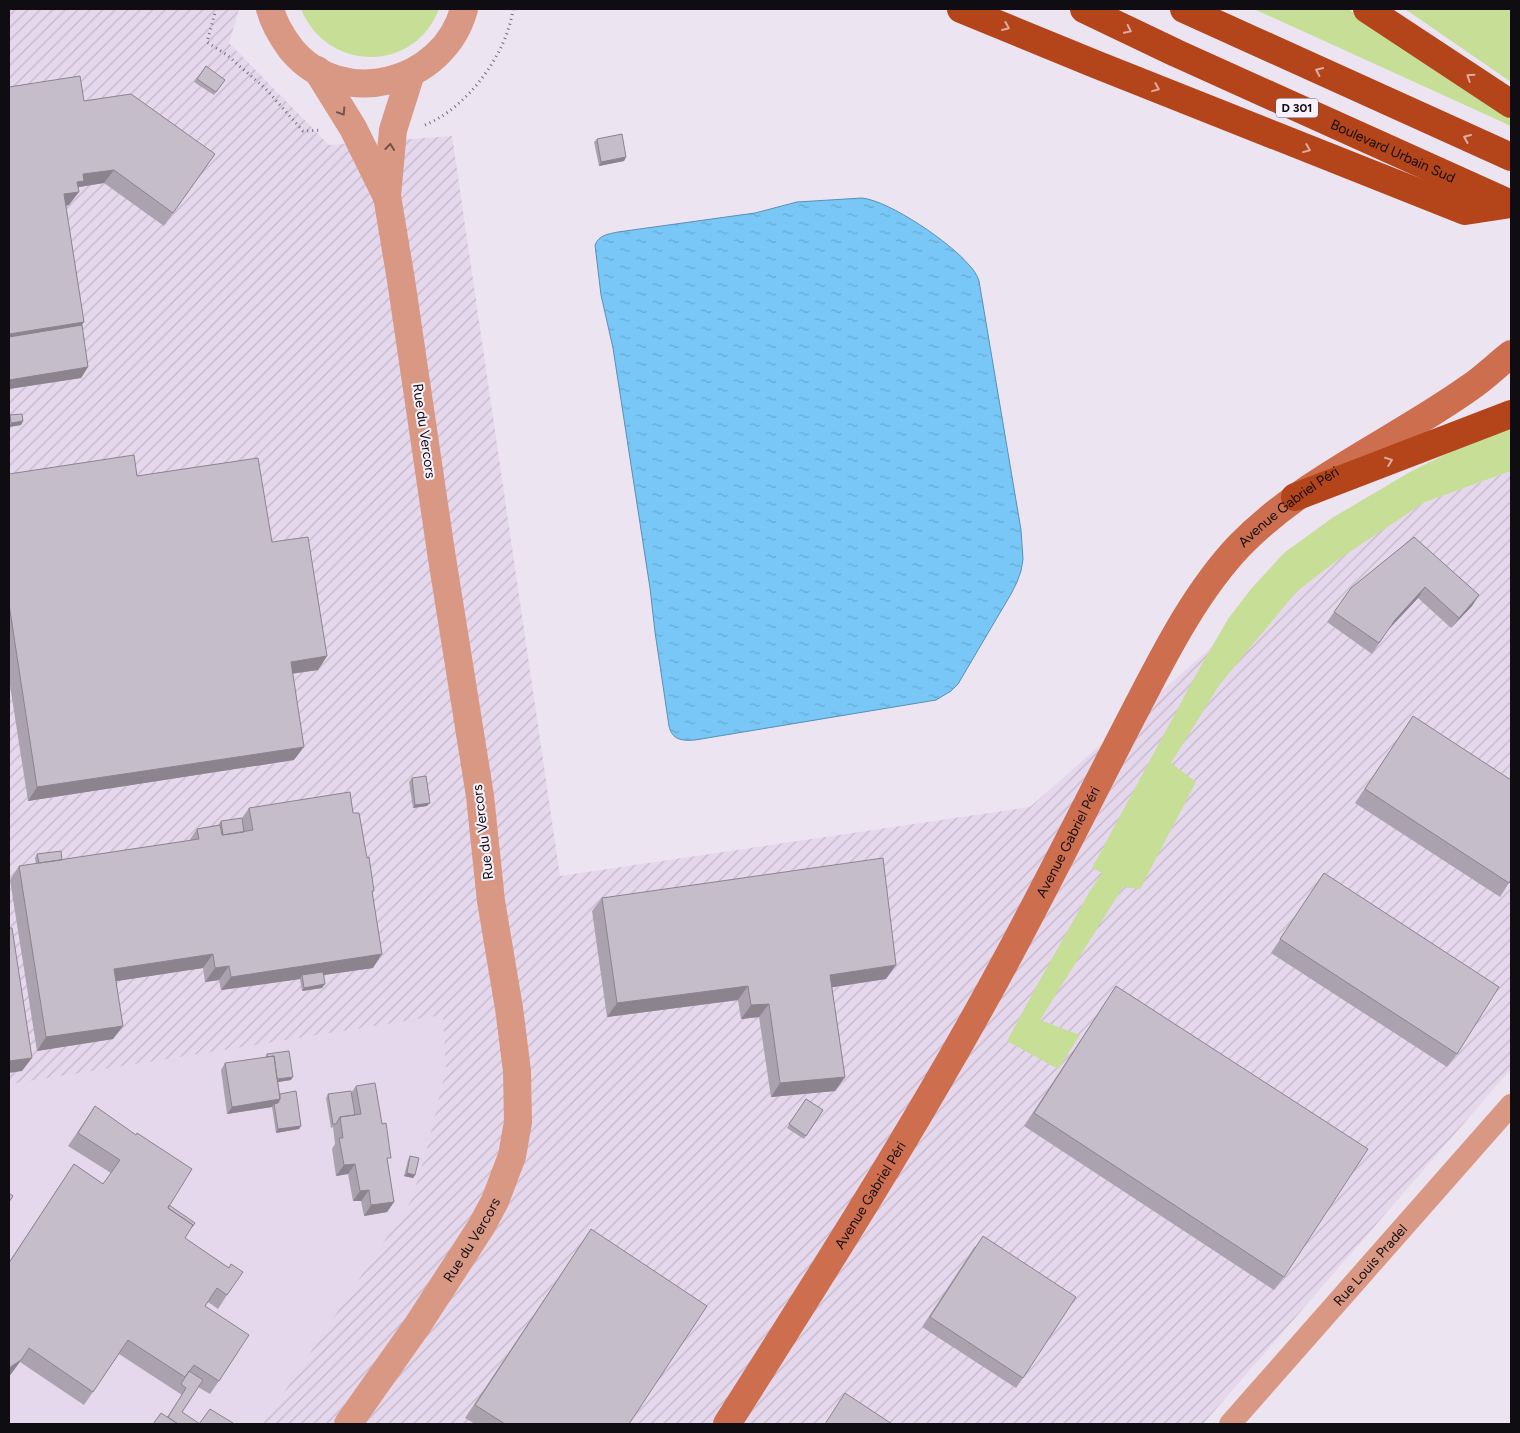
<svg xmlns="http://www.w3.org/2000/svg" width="1520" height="1433" font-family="Figtree,sans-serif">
	<defs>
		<pattern id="industrial-furrows" width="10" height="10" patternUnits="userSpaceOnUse" patternTransform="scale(1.25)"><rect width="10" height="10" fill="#e5d7ec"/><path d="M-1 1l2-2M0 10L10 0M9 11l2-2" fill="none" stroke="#c3b7c9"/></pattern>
		<pattern id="water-ripples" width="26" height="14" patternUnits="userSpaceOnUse" patternTransform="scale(1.25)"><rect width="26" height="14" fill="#78c7f6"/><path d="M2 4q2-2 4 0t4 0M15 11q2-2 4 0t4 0" fill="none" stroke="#67aad2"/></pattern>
	</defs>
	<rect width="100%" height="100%" fill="#ede4f2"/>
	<path fill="url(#industrial-furrows)" d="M9,9H239L229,43L329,145L452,136L560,876L1030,807L1256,608L1425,502L1511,471V1069L1203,1424H9Z"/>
	<path fill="#e5d7ec" d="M443,1015L446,1069L426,1153L411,1201L263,1424H9V1084Z"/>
	<path fill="#c6de95" d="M301,9H439C414,74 327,72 301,9Z
		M1254,9H1348L1412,54L1511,119V126Z
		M1405,9H1511V82Z
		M1511,424V471L1425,502L1339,559L1297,591L1220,684L1171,763L1196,782L1140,889L1123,887L1040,1020L1080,1035L1058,1069L1007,1041L1036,987L1090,891L1102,873L1092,868L1198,671L1228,619L1251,589L1284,553L1332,518L1410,472L1482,436Z"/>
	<path fill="url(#water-ripples)" stroke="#598fb2" d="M862,198C890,201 951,243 969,265C974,270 977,275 979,281L1021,530L1023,559L1021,571L1017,582L1011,594L958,684L951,691L936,700L695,740C682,741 672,740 669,726L655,632L650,588L613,348L601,295L595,245C599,235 608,234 618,232L755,213L797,202Z"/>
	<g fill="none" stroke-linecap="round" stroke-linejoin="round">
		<path stroke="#756f78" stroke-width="3" stroke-dasharray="1 4" stroke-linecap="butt" d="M216,9L207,42L227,55L266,89L303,131L322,130
			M425,125C467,108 507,54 513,9"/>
		<path stroke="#d99883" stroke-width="22" id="s1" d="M1230,1424L1511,1105"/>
		<g stroke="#d99883" stroke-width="28">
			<path d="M270,9C274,24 282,37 291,49C342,111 444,84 464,9"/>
			<path d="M317,70L353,128L386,195"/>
			<path id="s2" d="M348,1424L417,1326L481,1227L495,1201L512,1156L518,1122L517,1071L509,1008L491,901L480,796L441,552L401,280L387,196L393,130L411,73"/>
		</g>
		<path stroke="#cd6e4f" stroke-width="28" id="s3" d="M727,1424C832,1258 938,1092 1029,917C1066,847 1101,776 1138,705C1166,651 1197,590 1240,545C1306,478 1393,442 1469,388C1484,378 1497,365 1511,354"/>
		<g stroke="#b4441a" stroke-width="28">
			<path d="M961,9L1095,64L1465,211L1511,204"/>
			<path id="s4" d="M1084,9L1176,53L1511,204"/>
			<path d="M1184,9L1511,157"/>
			<path d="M1367,9L1511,104"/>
			<path d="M1295,497L1511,414"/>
		</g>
	</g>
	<path fill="#aaa3af" d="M206,66L225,80L214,95L194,82Z
		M84,101L215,154L164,226L104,183L79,187L69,205L66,206L84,322L82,325L88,367L81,378L9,389Z
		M597,139L626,157L624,161L599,166L594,142Z
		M10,415L23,421L21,425L9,427V417Z
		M9,474L137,476L272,542L327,656L318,670L292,674L294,760L28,801L9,679Z
		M1414,537L1479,595L1472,606L1451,628L1418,598L1388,630L1372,654L1327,622L1351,588Z
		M1413,716L1509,883L1500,897L1355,803Z
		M412,778L427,806L413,808L409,782Z
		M249,808L353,813L372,893L373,968L323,975L322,988L302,991L300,979L221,990L219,980L205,982L203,968L116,981L123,1026L113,1039L37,1051L10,880L19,866L36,864L35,858L37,854L62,860L189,841L197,829L218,825L221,821L242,818Z
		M1324,873L1457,1054L1447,1067L1271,953Z
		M602,898L886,979L832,987L845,1077L835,1091L771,1097L759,1017L741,1019L738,1000L607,1017L592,911Z
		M1116,986L1284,1277L1274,1290L1024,1126Z
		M267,1054L291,1080L278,1082L280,1094L301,1126L299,1129L276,1133L272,1107L227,1114L221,1070L225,1063L265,1058Z
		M356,1086L388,1163L394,1202L387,1212L364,1216L361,1201H353L348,1174L336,1176L332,1149L335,1144L333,1127L331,1128L326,1098L328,1094L351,1093Z
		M806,1099L823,1110L804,1139L787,1128Z
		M95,1106L169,1205L185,1238L227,1295L218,1309L208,1302L205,1306L219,1381L210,1394L198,1387L182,1412L199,1424H232H153L161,1413L167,1417L182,1395L119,1354L84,1405L20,1362L11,1374L9,1376V1262L74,1164L103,1184L111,1173L68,1146Z
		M410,1156L415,1175L413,1178L404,1176L408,1160Z
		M591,1229L629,1424H475L465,1418Z
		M975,1246L1023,1378L1016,1388L922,1327Z"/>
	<path fill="#8b848e" d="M626,157L624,161L599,166L601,162Z
		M114,170L104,183L79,187L76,192H79L69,205L55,208L64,194L83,174Z
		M84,322L74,335L9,346V334Z
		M88,367L81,378L9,389V380Z
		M23,421L21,425L9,427L11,423Z
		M1425,587L1418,598L1388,630L1395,620Z
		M1479,595L1472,606L1451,628L1459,618Z
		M327,656L318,670L281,675L291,662Z
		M304,747L294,760L28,801L37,787Z
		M430,803L427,806L413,808L415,805Z
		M213,954L203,968L104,983L114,969Z
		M382,954L373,968L303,978L302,975L300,979L221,990L231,977Z
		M896,965L886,979L821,989L830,975Z
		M229,966L219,980L205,982L215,968Z
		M325,984L322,988L302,991L304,988Z
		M748,986L738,1000L607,1017L617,1003Z
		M769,1004L759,1017L741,1019L751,1005Z
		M123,1026L113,1039L37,1051L46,1037Z
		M32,1058L22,1071L9,1073V1061Z
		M293,1077L291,1080L272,1083L274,1080Z
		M845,1077L835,1091L771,1097L780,1083Z
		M280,1099L276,1106L274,1104L272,1107L227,1114L232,1107Z
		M301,1126L299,1129L276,1133L278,1129Z
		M355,1164L348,1174L336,1176L344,1165Z
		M407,1173L415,1175L413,1178L404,1176Z
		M369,1190L361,1201H353L360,1191Z
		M394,1202L387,1212L364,1216L371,1205Z
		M21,1360L11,1374L9,1376V1368Z"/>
	<path fill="#c6bdcb" stroke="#8b848e" d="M206,66L225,80L216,92L197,79Z
		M80,76L84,101L131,94L215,154L173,213L114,170L83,174L84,181L77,182L79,192L64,194L84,322L9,334V87Z
		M622,134L626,157L601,162L597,139Z
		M82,325L88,367L9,380V337Z
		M22,414L23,421L11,423L10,415Z
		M134,455L137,476L258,458L272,542L308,537L327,656L291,662L304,747L37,787L9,604V474Z
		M1414,537L1479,595L1459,618L1425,587L1395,620L1379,643L1334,612L1351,588Z
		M1413,716L1511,780V880L1509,883L1365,789Z
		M426,776L430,803L415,805L412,778Z
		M350,792L353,813H359L367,858L369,857L374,891H372L382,954L231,977L229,966L215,968L213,954L114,969L123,1026L46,1037L19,866L199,839L197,829L220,825L222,835L253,830L249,808Z
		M242,818L244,832L223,835L221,821Z
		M61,851L62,860L39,863L37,854Z
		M883,858L896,965L830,975L845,1077L780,1083L769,1004L751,1005L748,986L617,1003L602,898Z
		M1324,873L1499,987L1457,1054L1280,939Z
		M9,928H12L32,1058L9,1061Z
		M323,972L325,984L304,988L302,975Z
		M1116,986L1368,1149L1284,1277L1034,1113Z
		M289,1051L293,1077L277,1079L274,1056L267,1057V1054Z
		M274,1056L280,1099L232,1107L225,1063Z
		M375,1083L382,1124L386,1123L391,1158H387L394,1202L371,1205L369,1190L360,1191L355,1164L344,1165L339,1138H343L340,1117L361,1114L356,1086Z
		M296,1091L301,1126L278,1129L274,1104L278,1103L280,1099V1094Z
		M351,1091L355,1115L340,1117L336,1124H333L328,1094Z
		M806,1099L823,1110L806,1136L789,1124Z
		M95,1106L136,1135L137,1133L192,1169L168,1208L193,1225L185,1238L229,1268L231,1264L243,1272L227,1295L217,1288L205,1306L249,1335L219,1381L194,1365L185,1377L128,1340L93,1392L29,1348L21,1360L9,1368V1263L74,1164L103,1184L120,1160L78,1133Z
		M410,1156L419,1158L415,1175L407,1173Z
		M9,1193L13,1196L9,1202Z
		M169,1205L195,1223L192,1227L193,1225L168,1208Z
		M591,1229L707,1306L629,1424H505L475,1405Z
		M983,1236L1076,1297L1023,1378L930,1317Z
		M189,1371L203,1380L182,1412L200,1424H178L168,1417L186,1388L181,1384Z
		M845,1393L892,1424H825Z
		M210,1409L233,1423L232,1424H199Z
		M161,1413L178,1424H153Z"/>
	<defs><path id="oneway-chevron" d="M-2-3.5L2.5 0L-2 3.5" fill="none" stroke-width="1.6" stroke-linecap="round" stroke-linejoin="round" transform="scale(1.25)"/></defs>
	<g stroke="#ddaca2">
		<use href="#oneway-chevron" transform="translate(1006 27) rotate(23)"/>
		<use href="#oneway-chevron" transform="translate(1128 30) rotate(26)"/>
		<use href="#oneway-chevron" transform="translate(1319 71) rotate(-155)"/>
		<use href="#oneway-chevron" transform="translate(1470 77) rotate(-147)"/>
		<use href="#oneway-chevron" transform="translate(1156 88) rotate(22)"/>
		<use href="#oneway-chevron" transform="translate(1467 138) rotate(-156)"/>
		<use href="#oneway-chevron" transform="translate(1307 149) rotate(22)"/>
		<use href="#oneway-chevron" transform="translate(1389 461) rotate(-21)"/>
	</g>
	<g stroke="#74524a">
		<use href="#oneway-chevron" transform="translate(342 112) rotate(57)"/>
		<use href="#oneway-chevron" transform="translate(390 147) rotate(-84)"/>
	</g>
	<g text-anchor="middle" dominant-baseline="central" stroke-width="4" stroke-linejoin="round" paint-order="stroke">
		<rect fill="#f9f2fd" stroke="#565258" stroke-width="1" x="1276" y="98.5" width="42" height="19" rx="4"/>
		<g font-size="12" font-weight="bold" fill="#100d12">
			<text x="1297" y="108">D 301</text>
		</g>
		<g font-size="14" fill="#100d12" stroke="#f9f2fd">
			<text stroke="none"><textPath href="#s4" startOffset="340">Boulevard Urbain Sud</textPath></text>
			<text transform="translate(424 431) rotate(82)">Rue du Vercors</text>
			<text stroke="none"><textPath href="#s3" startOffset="1081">Avenue Gabriel Péri</textPath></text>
			<text transform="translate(483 832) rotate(-97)">Rue du Vercors</text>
			<text stroke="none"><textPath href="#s3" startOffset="675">Avenue Gabriel Péri</textPath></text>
			<text stroke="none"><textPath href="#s3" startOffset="270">Avenue Gabriel Péri</textPath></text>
			<text stroke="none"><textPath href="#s2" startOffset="222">Rue du Vercors</textPath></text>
			<text stroke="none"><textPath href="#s1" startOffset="212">Rue Louis Pradel</textPath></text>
		</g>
	</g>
	<rect width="1520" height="1433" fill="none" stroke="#100d12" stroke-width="20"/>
</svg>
